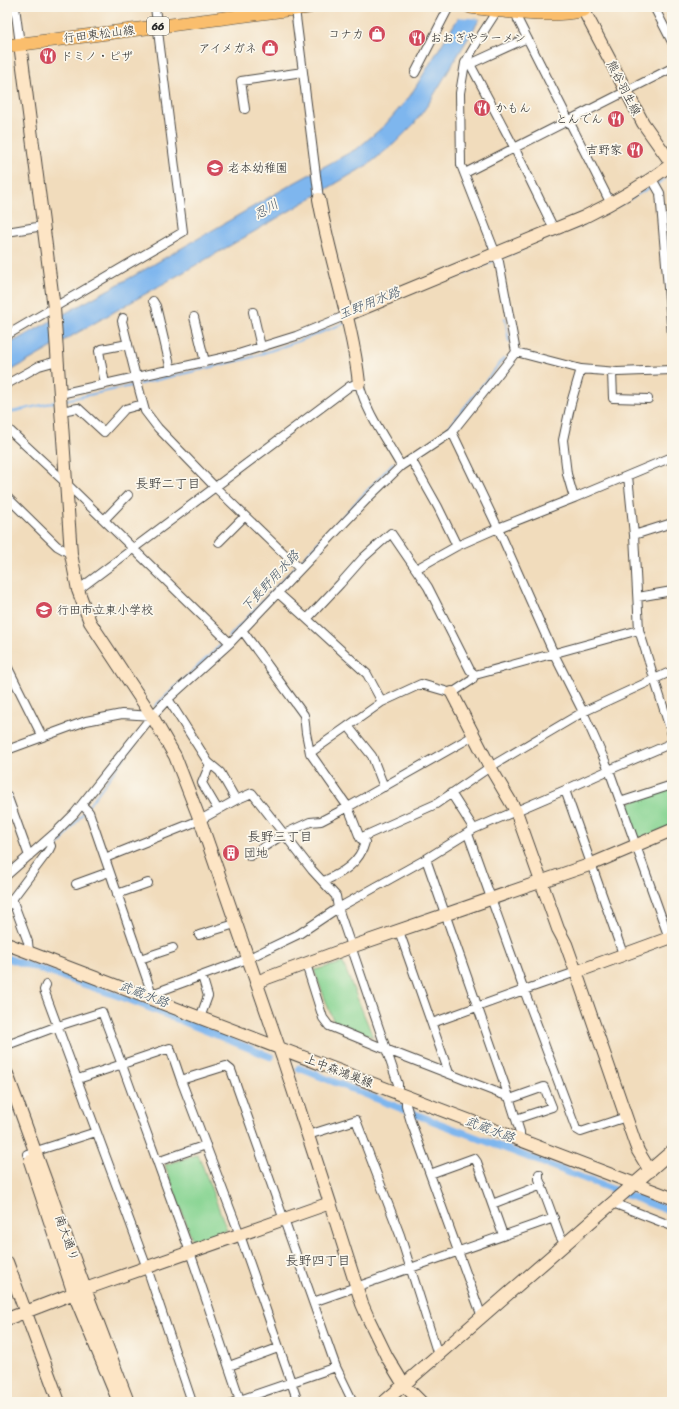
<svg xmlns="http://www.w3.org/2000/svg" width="679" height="1409" font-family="Sriracha,'Klee One',sans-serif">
	<rect width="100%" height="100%" fill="#fbf7ec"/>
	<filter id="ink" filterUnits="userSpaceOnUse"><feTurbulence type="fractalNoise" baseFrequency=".025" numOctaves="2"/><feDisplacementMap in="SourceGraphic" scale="8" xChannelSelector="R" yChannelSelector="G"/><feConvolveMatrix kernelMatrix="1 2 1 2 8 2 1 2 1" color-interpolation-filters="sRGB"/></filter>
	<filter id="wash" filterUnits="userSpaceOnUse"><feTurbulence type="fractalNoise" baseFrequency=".012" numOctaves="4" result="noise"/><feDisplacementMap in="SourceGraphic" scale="16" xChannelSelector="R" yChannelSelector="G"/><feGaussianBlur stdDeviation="0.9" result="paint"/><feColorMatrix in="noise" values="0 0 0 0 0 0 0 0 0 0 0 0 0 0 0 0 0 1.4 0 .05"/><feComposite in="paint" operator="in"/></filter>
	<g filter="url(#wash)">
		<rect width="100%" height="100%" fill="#f1dcbc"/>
		<path fill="#87d492" stroke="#59805e" d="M672,788V825L638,840L625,804Z
			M343,963L373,1037L333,1020L314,970Z
			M198,1154L227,1230L193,1242L165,1165Z"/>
		<path fill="#7eb6ee" stroke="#54708c" d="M465,7H487L429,103L414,124L395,143L369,164L245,237L7,373V345L137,274L294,183L358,148L385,125L410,96Z"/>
		<path fill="#f1dcbc" d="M462,7H489L482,19L456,17Z"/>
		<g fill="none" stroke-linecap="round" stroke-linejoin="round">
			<path stroke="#7eb6ee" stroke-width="2" d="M657,184L664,179
				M599,216L653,186
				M574,228L585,223
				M500,258L524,248
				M452,278L496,260
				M505,318L509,342
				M352,319L365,314
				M140,384L246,359L299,341L345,323
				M65,400L136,385
				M7,413L55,402
				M433,440L444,433L504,358
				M401,459L416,451
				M298,564L393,463
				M228,638L295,567
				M155,706L225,641
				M89,805L137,741
				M16,902L83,813
				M7,913L12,907"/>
			<path stroke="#7eb6ee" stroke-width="7" d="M7,958L130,1000L271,1057
				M299,1068L420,1116L672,1212"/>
		</g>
	</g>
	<g filter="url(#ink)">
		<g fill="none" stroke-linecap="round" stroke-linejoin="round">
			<g stroke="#494641" stroke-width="10">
				<path id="street" d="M15,7L20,44
					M654,7L672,42
					M295,9L319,199
					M516,12L518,20L611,204
					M465,63L470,64L514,147L554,229
					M470,64L527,38
					M415,73L449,7
					M245,109L241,81L303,72
					M465,173L672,68
					M652,179L660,193L672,335
					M7,232L43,226
					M153,301L156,306L171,370
					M253,312L261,347
					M194,317L205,362
					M123,318L122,321L139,389L145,411L158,428L215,487L300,569
					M7,335L183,232L155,7
					M516,352L581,369L617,372L672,370
					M612,372L613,398L648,399
					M7,384L39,366L57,361
					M105,384L99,351L102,349L128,344
					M60,394L235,355L296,336L347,315
					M61,411L78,408L104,432L125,409L143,404
					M7,428L66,483L230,643
					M452,432L498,528L554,654L583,712L609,770L672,743
					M411,459L438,507L457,546L416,569
					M628,476L634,535L639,630L672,735
					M7,497L57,546L71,554
					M574,498L672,457
					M104,520L128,495
					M634,535L672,523
					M219,542L245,516
					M457,546L498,528L574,498L567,474L563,440L571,403L581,369
					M78,590L350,386L359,383C366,413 386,439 401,466
					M278,593L307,619L340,584L363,558L391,533L428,587L470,670L475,675L472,680L452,693L421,684L382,702
					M638,597L672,591
					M307,619L367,674L382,702L310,753L348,807L360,838L365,842C360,863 342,873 324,881
					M242,630L304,715L306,733L310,753
					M7,666L42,736
					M475,675L639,630
					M168,699L230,643L369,497L401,466L452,432L516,352L499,262L461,165L460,93L465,63L480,37L498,9
					M152,716L168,699L208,762L220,772L236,800
					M348,726L372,756L384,787
					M7,750L86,721L122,714L152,716L74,814L57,831L7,875
					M210,764L202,783L218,810
					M451,793L474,829
					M7,795L29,856
					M620,802L672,785
					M82,805L89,812L152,994L150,999
					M468,834L524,990L576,972
					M360,838L436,804L490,767L583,712L672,671
					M250,856L284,834L310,822L321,821L348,807L475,735
					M105,858L200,820L236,800L252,793L312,870L336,896L338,908L398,1084V1093
					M426,859L509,1097L520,1132V1140
					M76,884L109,872
					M117,894L148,883
					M12,899L28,942L29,952
					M7,906L49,850L51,846L48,839
					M399,931L449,1073
					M199,935L235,924
					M623,954L565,790L609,770L669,938
					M140,959L173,948
					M306,964L323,1018L329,1026L385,1049L509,1097
					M46,985L44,990L147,1268L192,1402
					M152,994L247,959L299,934L338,908L426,859L474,829L565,790
					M102,1012L122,1065L190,1252L240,1400
					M200,1018L208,996L202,976
					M432,1023L524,990L576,1129L581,1132L626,1117
					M7,1045L58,1026L102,1012
					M78,1079L170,1048L181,1080L240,1235L298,1402
					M181,1080L226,1066L231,1070L336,1367L353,1402
					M406,1096V1105L411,1122L482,1317
					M510,1099L544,1087L552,1107L516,1119
					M308,1135L356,1120L400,1235L438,1355
					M27,1154L96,1132
					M157,1162L206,1145
					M430,1174L474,1158L477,1162L503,1235
					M539,1174V1179L560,1236L565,1245
					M613,1203L672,1226
					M492,1204L542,1185
					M313,1302L554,1218
					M229,1366L278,1348
					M234,1402L336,1367"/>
			</g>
			<g stroke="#494641" stroke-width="14">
				<path id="secondary" d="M582,7L643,123L672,164
					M20,44L54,308L71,554L78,590L90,622L152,716L175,756L200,820L284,1062L330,1203
					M319,199C330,261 352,320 359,383
					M347,315L584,217C615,202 644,185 672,164
					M452,693L490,767L516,811L558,929L566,944L576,972L635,1143L638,1151L650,1171
					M7,944L672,1198
					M576,972L672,937
					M256,982L351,947L592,864L672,830
					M7,1074L85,1289L128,1402
					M30,1161L74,1294L119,1402
					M7,1262L59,1402
					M7,1319L85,1289L330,1203L362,1304L369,1320L387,1357L404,1385L421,1402
					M384,1402L672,1151"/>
			</g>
			<g stroke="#494641" stroke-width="14">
				<path id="primary" d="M470,7C506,11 548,19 584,10
					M7,46L309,7"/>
			</g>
			<use href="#street" stroke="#fff" stroke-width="8"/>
			<use href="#secondary" stroke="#fde5c5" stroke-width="12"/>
			<use href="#primary" stroke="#fabe6d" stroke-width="13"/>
		</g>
	</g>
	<defs>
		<g id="shop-disc" transform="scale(0.9)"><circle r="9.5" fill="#d1495b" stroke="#fbf7ec"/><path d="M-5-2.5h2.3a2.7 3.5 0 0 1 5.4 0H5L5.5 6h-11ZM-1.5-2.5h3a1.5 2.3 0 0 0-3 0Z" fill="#fff"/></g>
		<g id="restaurant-disc" transform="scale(0.9)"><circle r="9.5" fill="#d1495b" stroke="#fbf7ec"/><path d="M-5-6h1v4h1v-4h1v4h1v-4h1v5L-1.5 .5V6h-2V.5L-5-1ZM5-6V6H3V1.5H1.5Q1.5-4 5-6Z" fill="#fff"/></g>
		<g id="school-disc" transform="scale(0.9)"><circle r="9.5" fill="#d1495b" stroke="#fbf7ec"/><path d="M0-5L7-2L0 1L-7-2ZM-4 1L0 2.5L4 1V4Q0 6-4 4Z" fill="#fff"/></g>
		<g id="building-disc" transform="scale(0.9)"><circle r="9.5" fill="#d1495b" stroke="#fbf7ec"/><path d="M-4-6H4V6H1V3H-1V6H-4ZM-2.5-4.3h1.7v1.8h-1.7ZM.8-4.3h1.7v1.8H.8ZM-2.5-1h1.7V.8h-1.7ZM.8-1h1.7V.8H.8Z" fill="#fff"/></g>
	</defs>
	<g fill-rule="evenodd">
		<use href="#shop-disc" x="377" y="34"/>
		<use href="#restaurant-disc" x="417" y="38"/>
		<use href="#shop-disc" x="270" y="48"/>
		<use href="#restaurant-disc" x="48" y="56"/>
		<use href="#restaurant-disc" x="482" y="108"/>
		<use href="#restaurant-disc" x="616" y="119"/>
		<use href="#restaurant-disc" x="635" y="150"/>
		<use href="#school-disc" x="215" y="168"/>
		<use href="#school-disc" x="44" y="610"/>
		<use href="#building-disc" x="231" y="853"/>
	</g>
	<g text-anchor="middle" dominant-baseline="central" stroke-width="3.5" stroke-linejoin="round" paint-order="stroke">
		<rect fill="#fbf7ec" stroke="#696865" stroke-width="1" x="147" y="17" width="22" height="18" rx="3"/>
		<g font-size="11" font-weight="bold" fill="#2b2b2b">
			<text x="158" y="26">66</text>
		</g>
		<g font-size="12" fill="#2b2b2b" stroke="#fbf7ec">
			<text transform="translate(99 34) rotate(-7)">行田東松山線</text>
			<text transform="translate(624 88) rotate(63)">熊谷羽生線</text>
			<text transform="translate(339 1071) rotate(21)">上中森鴻巣線</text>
			<text transform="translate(67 1238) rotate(70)">南大通り</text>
		</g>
		<g font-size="12" fill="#2b2b2b" stroke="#fbf7ec" text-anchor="start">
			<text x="364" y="34" text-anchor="end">コナカ</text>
			<text x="430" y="38">おおぎやラーメン</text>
			<text x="257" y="48" text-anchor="end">アイメガネ</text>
			<text x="61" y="56">ドミノ・ピザ</text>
			<text x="495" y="108">かもん</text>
			<text x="603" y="119" text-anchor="end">とんでん</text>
			<text x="622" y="150" text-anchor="end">吉野家</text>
			<text x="228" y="168">老本幼稚園</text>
			<text x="57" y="610">行田市立東小学校</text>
			<text x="244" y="853">団地</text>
		</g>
		<g font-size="13" font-style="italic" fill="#456" stroke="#fbf7ec">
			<text transform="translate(266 209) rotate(-30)">忍川</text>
			<text transform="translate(369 303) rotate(-22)">玉野用水路</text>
			<text transform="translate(270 581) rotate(-47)">下長野用水路</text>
			<text transform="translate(144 994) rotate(21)">武蔵水路</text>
			<text transform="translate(490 1129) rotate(21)">武蔵水路</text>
		</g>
		<g font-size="13" fill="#2b2b2b" stroke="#fbf7ec">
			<text x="168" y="483">長野二丁目</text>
			<text x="280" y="836">長野三丁目</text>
			<text x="318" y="1260">長野四丁目</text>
		</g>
	</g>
	<rect width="679" height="1409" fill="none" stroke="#fbf7ec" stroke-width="24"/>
</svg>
